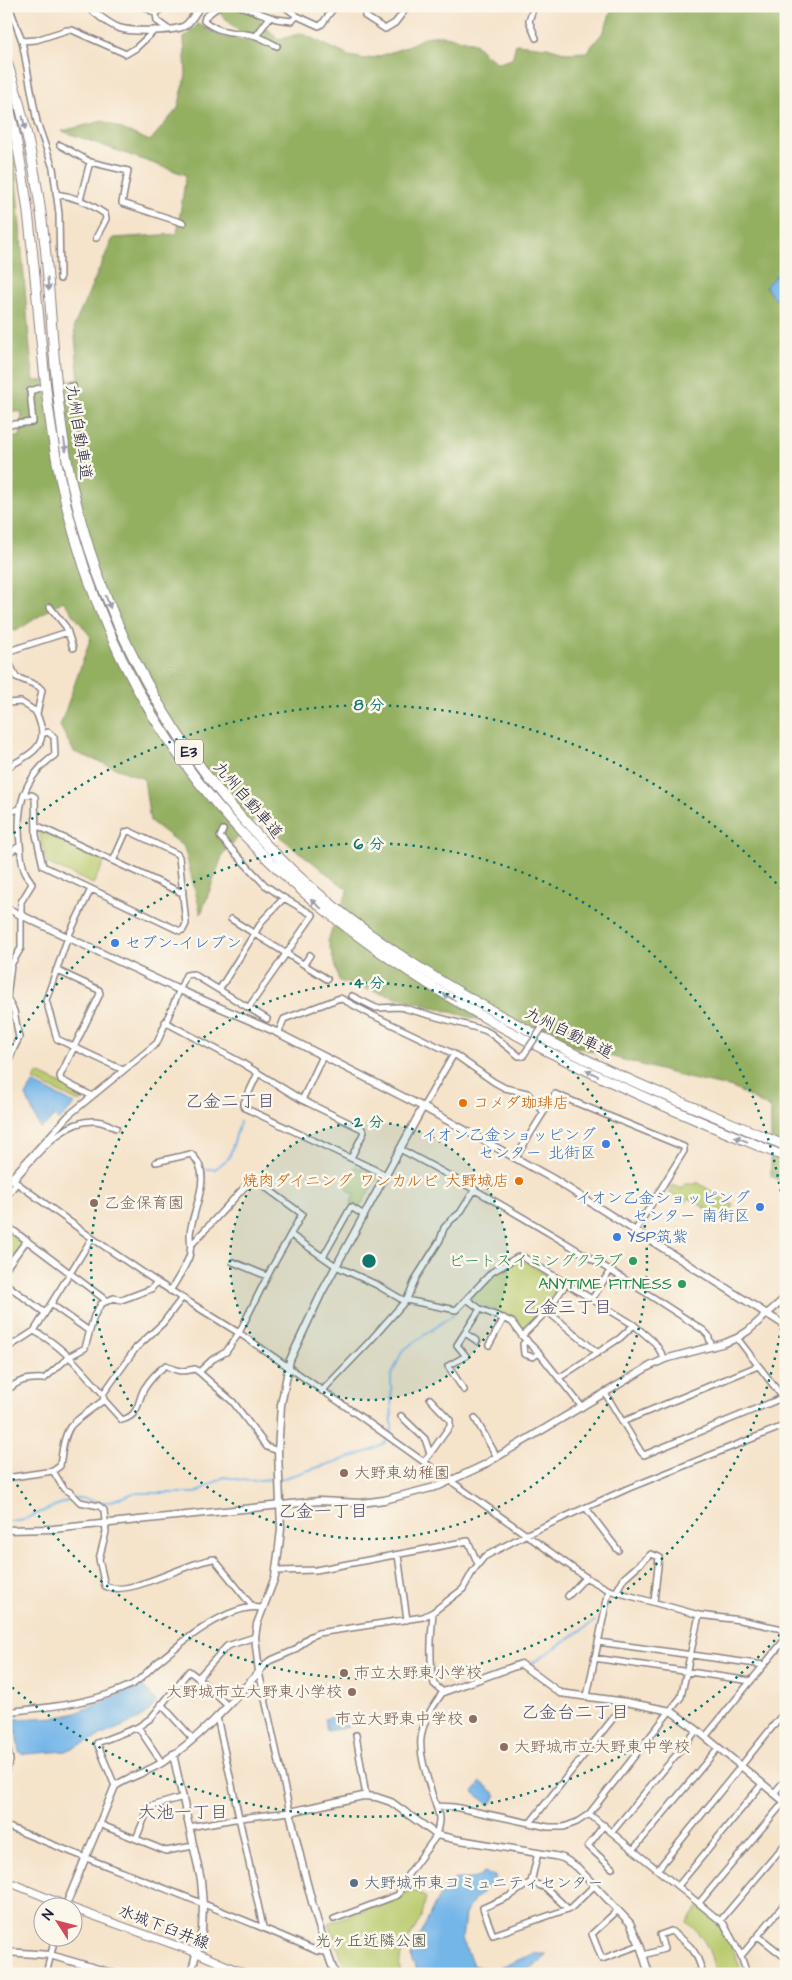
<svg xmlns="http://www.w3.org/2000/svg" width="792" height="1980" font-family="'Architects Daughter','Klee One',sans-serif">
	<rect width="100%" height="100%" fill="#fbf7ec"/>
	<filter id="ink" filterUnits="userSpaceOnUse"><feTurbulence type="fractalNoise" baseFrequency=".02" numOctaves="2"/><feDisplacementMap in="SourceGraphic" scale="10" xChannelSelector="R" yChannelSelector="G"/><feConvolveMatrix kernelMatrix="1 2 1 2 8 2 1 2 1" color-interpolation-filters="sRGB"/></filter>
	<filter id="wash" filterUnits="userSpaceOnUse"><feTurbulence type="fractalNoise" baseFrequency=".0096" numOctaves="4" result="noise"/><feDisplacementMap in="SourceGraphic" scale="20" xChannelSelector="R" yChannelSelector="G"/><feGaussianBlur stdDeviation="1.12" result="paint"/><feColorMatrix in="noise" values="0 0 0 0 0 0 0 0 0 0 0 0 0 0 0 0 0 1.4 0 .05"/><feComposite in="paint" operator="in"/></filter>
	<g filter="url(#wash)">
		<rect width="100%" height="100%" fill="#f5e3ca"/>
		<path fill="#bacb6e" stroke="#6e7654" d="M41,831L105,861L93,884L47,863L39,832Z
			M38,1073L85,1095V1098L79,1102L34,1080Z
			M355,1166L378,1176L361,1205L358,1207L351,1203L354,1194L346,1189Z
			M691,1182L695,1185L697,1182L733,1205L731,1214L734,1216L729,1223L689,1198L686,1203L668,1192L673,1185L682,1189L686,1183L689,1185Z
			M6,1225L27,1240L6,1268Z
			M519,1260H523L559,1282L561,1286L542,1312L525,1329L510,1317L484,1307L471,1298L495,1273Z
			M414,1890L426,1898C424,1903 424,1909 422,1914C415,1934 394,1951 401,1974H347L329,1923Z
			M699,1906L724,1928L743,1974H715C711,1949 705,1939 687,1922Z"/>
		<path fill="#93af61" stroke="#5a684e" d="M212,6H251L258,18L278,40L301,33L349,56L365,59L377,57L406,47L425,37L441,35L475,43L486,55L498,63L512,59L516,44L547,47L567,53L587,52L604,31L613,6H786V1183L771,1176V1109L733,1088L692,1079L339,981L328,940L348,890L256,818L223,854L201,914L184,847L150,821L144,779L74,752L60,726L91,637L63,601L16,631L6,628V608H9L10,589L6,587V437H20L22,412L6,411V195L8,188L6,127L13,141L30,350L34,381L79,380L74,326L113,238L177,234L186,175L62,131L103,121L150,141L178,108L186,75L184,38L198,24L222,37L249,41Z"/>
		<path fill="#75b6e9" stroke="#4c6c92" d="M786,272V302C775,302 770,295 766,286L775,276Z
			M33,1083L75,1104L59,1121L54,1116L47,1124L40,1128L26,1096Z
			M142,1685L156,1701L151,1709L139,1719L66,1751L25,1754L19,1752L14,1719L58,1717L76,1713Z
			M345,1714L348,1727L327,1731L324,1719Z
			M481,1782L497,1795L490,1805L473,1792Z
			M484,1873L495,1876L496,1879L475,1899L465,1914L462,1939L473,1965L493,1971L532,1954H547L541,1961L520,1974H420L412,1962L411,1955L435,1904L443,1890L455,1879C466,1879 476,1881 484,1873Z"/>
		<g fill="none" stroke-linecap="round" stroke-linejoin="round">
			<path stroke="#75b6e9" stroke-width="2" d="M194,1239C195,1216 205,1195 204,1171L205,1169H215L229,1158L240,1122
				M189,1265L192,1259L194,1244
				M6,1521H20L69,1500L80,1498L100,1502H108L134,1493H196L224,1477L249,1481L284,1478L373,1450L385,1443L392,1430L391,1377L402,1351L454,1314
				M531,1664L595,1621"/>
		</g>
	</g>
	<g filter="url(#ink)">
		<g fill="none" stroke-linecap="round" stroke-linejoin="round">
			<path stroke="#cbbcad" stroke-width="5" stroke-dasharray="5 2.5" stroke-linecap="butt" d="M45,388L67,387"/>
			<g stroke="#8c8282" stroke-width="8">
				<path id="minor" d="M9,6L22,41L37,122L53,168L59,214L60,279
					M144,6L156,14L163,6
					M219,6L205,17L204,21C222,35 236,31 256,36C263,38 270,43 277,46
					M240,6L276,19L292,21L297,16
					M284,6L297,16L319,26L322,24L335,6
					M371,6L365,16L385,29L395,23L408,6
					M534,6L529,21L536,38
					M156,14L157,21L168,29
					M256,36L270,17
					M22,41L36,40L67,30H72L126,54L136,48L155,30
					M60,145L90,162L128,171L122,203L183,223
					M56,194C73,196 91,204 105,214L106,219L96,238
					M80,200L90,162
					M67,387L73,386
					M6,425L33,422L30,391L40,388
					M6,592H7
					M50,607L66,627L73,648
					M6,652L68,632
					M6,656L16,677L38,686L42,690L37,714
					M6,703L21,702L35,711C38,715 39,720 41,726C47,750 23,758 6,768
					M24,795H32L35,797L36,835L43,866L180,931L183,930L186,924L179,857L177,854L129,831L126,832L113,861
					M6,813L19,809
					M36,826L40,827L180,892H183
					M223,830L220,837L265,885L284,898L313,915L249,1007
					M6,854L20,846
					M91,889L68,937L46,1000L57,1039L123,1070
					M231,919L327,979
					M304,964L310,955
					M56,970L99,990L100,994L60,1076L61,1080L92,1096
					M219,990L263,920L284,898
					M352,996L376,1008L400,1007L484,1030L490,1033L519,1056H523
					M165,1022L242,1063L302,1100L362,1129L364,1132L351,1158
					M278,1034L284,1019L340,998L372,1015L454,1054L494,1082L505,1088L527,1093L543,1111
					M258,1073L243,1105L245,1108L386,1175
					M6,1093C10,1085 7,1081 7,1073C8,1061 13,1049 19,1038L14,1011L7,998L11,965L21,948V902L32,884C31,880 28,878 26,874C21,865 21,854 20,844C16,806 23,778 55,755L54,737L48,732L42,734
					M302,1100L323,1056
					M423,1107L454,1054
					M400,1149C504,1204 605,1265 703,1330L708,1335L712,1347
					M516,1157L555,1094L684,1147V1151L635,1231
					M156,1162L191,1154C215,1174 192,1209 190,1234C190,1243 192,1248 189,1257C184,1269 177,1280 170,1291
					M6,1175L92,1238L157,1282L239,1333L358,1415L587,1578L609,1590L699,1615L740,1620L778,1628L786,1632
					M10,1179L69,1115L157,1043L186,975L193,974L267,1019
					M13,1181C33,1159 65,1114 101,1122C106,1123 111,1126 116,1128
					M6,1197L16,1184
					M6,1225L107,1301
					M291,1235L336,1266L377,1285L401,1299L456,1310L492,1272L518,1257H523L634,1325L655,1343L665,1359
					M323,1257L351,1207L364,1215
					M233,1262L267,1276
					M6,1268L27,1240
					M6,1284L45,1313
					M467,1299L480,1309L512,1322L522,1336L539,1353L582,1407
					M592,1299L610,1271
					M51,1304L89,1331
					M547,1311L598,1353
					M34,1331C63,1346 82,1370 103,1394L104,1400L122,1420C140,1415 137,1402 144,1389C150,1379 157,1372 166,1365C177,1372 182,1372 195,1369L199,1372L213,1359L226,1352L239,1333L271,1269L302,1214L253,1178L192,1244
					M465,1333L477,1341
					M522,1336L547,1311L566,1284
					M737,1338L781,1395L786,1407
					M527,1340L523,1344L524,1354L533,1357L539,1353
					M489,1345L504,1318
					M6,1349L34,1331L92,1238
					M199,1372L233,1402L267,1447L278,1451
					M559,1378L620,1338L634,1325
					M464,1390L448,1366L466,1356L457,1345L480,1309
					M322,1391L370,1341L407,1299L416,1278L440,1240L444,1228L451,1220L460,1213L475,1189
					M6,1392C17,1380 28,1378 44,1379L70,1356L85,1348L94,1316L101,1304L114,1298L121,1300L127,1298L151,1289L157,1282
					M605,1393L641,1452L644,1455L782,1398
					M103,1394L136,1348L163,1323L182,1298
					M401,1416L425,1439L430,1454
					M475,1418L497,1457
					M622,1422L758,1366
					M424,1462L450,1426V1420L430,1399
					M53,1471L64,1489L70,1492L80,1502L99,1506L104,1510L106,1532L99,1559L105,1586C129,1598 186,1562 214,1559L252,1606
					M6,1478L53,1471L60,1466C62,1453 63,1438 70,1427C73,1422 97,1405 104,1400
					M586,1508L618,1550
					M398,1555L407,1620
					M277,1571L316,1570L468,1541L478,1564
					M616,1592L624,1578L651,1554L659,1557L654,1602
					M568,1596L586,1577
					M433,1612C431,1636 429,1661 434,1684L443,1692C412,1734 418,1748 433,1797C438,1812 442,1817 436,1834
					M598,1642L764,1665
					M594,1658L751,1681
					M198,1678L228,1706
					M587,1696L609,1590
					M161,1704L192,1738
					M6,1712C50,1707 93,1704 133,1684C143,1678 150,1668 159,1661C182,1642 230,1602 262,1608
					M217,1717L263,1927
					M138,1727L162,1763
					M356,1735L366,1796
					M6,1736L10,1761L6,1771
					M705,1737L786,1638
					M115,1786L97,1743L138,1727L151,1718L189,1671L198,1678L227,1646L255,1637
					M774,1793L786,1779
					M436,1806L454,1807L548,1827H564L577,1822L589,1814L681,1697L699,1615
					M589,1814L724,1924L741,1956L747,1974
					M530,1823L626,1702
					M99,1824L166,1851L193,1846
					M604,1825L588,1846L612,1868
					M6,1826C109,1868 215,1906 317,1951L326,1952
					M189,1827L240,1818L290,1812L259,1672L269,1661L295,1650L309,1637L318,1633L423,1617L433,1612L463,1589L473,1571L484,1557L525,1535L629,1488L786,1425
					M612,1832L697,1730
					M136,1839L149,1807L183,1797
					M633,1850L718,1748
					M658,1869L786,1710
					M531,1882L538,1853
					M678,1886L762,1784
					M699,1903L784,1802
					M568,1909L546,1888L531,1882L510,1896L483,1908L493,1935L568,1909L571,1908L595,1885
					M618,1910L592,1934L602,1959L640,1945
					M334,1919L398,1895L407,1876L437,1835
					M720,1921L786,1843
					M758,1936L786,1958
					M644,1955L664,1949L660,1935L671,1931C689,1944 696,1949 702,1971L691,1974
					M741,1956L786,1902
					M46,1974L55,1938"/>
			</g>
			<g stroke="#8c8282" stroke-width="9">
				<path id="tertiary" d="M87,6C97,14 107,24 119,28C130,32 177,32 186,25C191,21 196,12 200,6
					M6,908L175,988L274,1031L423,1107L555,1180L786,1326
					M6,1530L53,1529L319,1501L361,1503L384,1500L439,1486L482,1466L650,1366L665,1359L725,1343L737,1338L748,1331L786,1297
					M443,1692L521,1664L560,1693L626,1702L671,1711L697,1730L786,1803
					M173,1754L201,1880L203,1905L202,1930L191,1974
					M66,1905L115,1786C130,1776 148,1772 163,1762C200,1738 230,1704 259,1672L255,1637L257,1624L275,1577L279,1547L281,1529L278,1451L281,1405L290,1360L322,1292L423,1107
					M6,1952L50,1955L115,1974
					M335,1974C315,1921 302,1867 290,1812L363,1796L376,1797L391,1802L437,1835L454,1839L555,1856L563,1858L577,1867L630,1923L640,1945L649,1974"/>
			</g>
			<g stroke="#8c8282" stroke-width="9">
				<path id="secondary" d="M6,1881L72,1908
					M72,1908L197,1953L246,1974"/>
			</g>
			<g stroke="#8c8282" stroke-width="11">
				<path id="motorway" d="M6,59C26,119 38,182 45,245C52,315 54,385 66,455C95,614 174,759 292,870C368,941 460,996 553,1043C628,1082 708,1113 786,1146
					M6,96C42,229 33,367 65,500C155,874 458,1025 786,1157"/>
			</g>
			<use href="#minor" stroke="#fff" stroke-width="5"/>
			<use href="#tertiary" stroke="#fff" stroke-width="6"/>
			<use href="#secondary" stroke="#fff" stroke-width="7"/>
			<use href="#motorway" stroke="#fff" stroke-width="9"/>
			<g stroke="#8c8282" stroke-width="8" stroke-linecap="butt">
				<path id="minor-bridge" d="M523,1056L546,1022"/>
			</g>
			<use href="#minor-bridge" stroke="#fff" stroke-width="5"/>
		</g>
		<defs><path id="oneway-solid" d="M-6-.8H1V-3.2L6.5 0L1 3.2V.8H-6Z" transform="scale(1.25)"/></defs>
		<g fill="#9c9ca7">
			<use href="#oneway-solid" transform="translate(24 123) rotate(78)"/>
			<use href="#oneway-solid" transform="translate(48 284) rotate(85)"/>
			<use href="#oneway-solid" transform="translate(65 445) rotate(81)"/>
			<use href="#oneway-solid" transform="translate(108 602) rotate(69)"/>
			<use href="#oneway-solid" transform="translate(316 904) rotate(-140)"/>
			<use href="#oneway-solid" transform="translate(449 997) rotate(-149)"/>
			<use href="#oneway-solid" transform="translate(592 1073) rotate(-153)"/>
			<use href="#oneway-solid" transform="translate(741 1139) rotate(-158)"/>
		</g>
	</g>
	<circle cx="369" cy="1261" r="139" fill="#0f766e" fill-opacity=".12"/>
	<g fill="none" stroke="#0f766e" stroke-width="2.5" stroke-dasharray="2.5 5">
		<circle cx="369" cy="1261" r="139"/>
		<circle cx="369" cy="1261" r="278"/>
		<path d="M786 1276A417 417 0 0 1 8 1470M8 1052A417 417 0 0 1 786 1246"/>
		<path d="M785 1629A556 556 0 0 1 8 1684M8 838A556 556 0 0 1 785 893"/>
	</g>
	<g fill="#3f7fe0" stroke="#fbf7ec" stroke-width="2">
		<circle cx="115" cy="943" r="5"/>
		<circle cx="606" cy="1144" r="5"/>
		<circle cx="760" cy="1207" r="5"/>
		<circle cx="617" cy="1237" r="5"/>
	</g>
	<g fill="#e8710a" stroke="#fbf7ec" stroke-width="2">
		<circle cx="463" cy="1103" r="5"/>
		<circle cx="519" cy="1181" r="5"/>
	</g>
	<g fill="#8d6e63" stroke="#fbf7ec" stroke-width="2">
		<circle cx="94" cy="1203" r="5"/>
		<circle cx="344" cy="1473" r="5"/>
		<circle cx="344" cy="1673" r="5"/>
		<circle cx="352" cy="1692" r="5"/>
		<circle cx="473" cy="1719" r="5"/>
		<circle cx="504" cy="1747" r="5"/>
	</g>
	<g fill="#2e9e5b" stroke="#fbf7ec" stroke-width="2">
		<circle cx="633" cy="1261" r="5"/>
		<circle cx="682" cy="1284" r="5"/>
	</g>
	<circle fill="#5c6f8a" stroke="#fbf7ec" stroke-width="2" cx="354" cy="1883" r="5"/>
	<g text-anchor="middle" dominant-baseline="central" stroke-width="5" stroke-linejoin="round" paint-order="stroke">
		<rect fill="#fbf7ec" stroke="#636270" stroke-width="1" x="175" y="739.5" width="28" height="25" rx="4"/>
		<g font-size="15" font-weight="bold" fill="#22223b">
			<text x="189" y="752">E3</text>
		</g>
		<g font-size="16" fill="#22223b" stroke="#fbf7ec">
			<text transform="translate(79 432) rotate(81)">九州自動車道</text>
			<text transform="translate(248 800) rotate(49)">九州自動車道</text>
			<text transform="translate(569 1033) rotate(26)">九州自動車道</text>
			<text transform="translate(164 1927) rotate(21)">水城下臼井線</text>
		</g>
		<g font-size="16" fill="#366cbe" stroke="#fbf7ec" text-anchor="start">
			<text x="125" y="943">セブン-イレブン</text>
			<text x="596" y="1135" text-anchor="end">イオン乙金ショッピング<tspan x="596" dy="18">センター 北街区</tspan></text>
			<text x="750" y="1198" text-anchor="end">イオン乙金ショッピング<tspan x="750" dy="18">センター 南街区</tspan></text>
			<text x="627" y="1237">YSP筑紫</text>
		</g>
		<g font-size="16" fill="#c56008" stroke="#fbf7ec" text-anchor="start">
			<text x="473" y="1103">コメダ珈琲店</text>
			<text x="509" y="1181" text-anchor="end">焼肉ダイニング ワンカルビ 大野城店</text>
		</g>
		<g font-size="16" fill="#785e54" stroke="#fbf7ec" text-anchor="start">
			<text x="104" y="1203">乙金保育園</text>
			<text x="354" y="1473">大野東幼稚園</text>
			<text x="354" y="1673">市立大野東小学校</text>
			<text x="342" y="1692" text-anchor="end">大野城市立大野東小学校</text>
			<text x="463" y="1719" text-anchor="end">市立大野東中学校</text>
			<text x="514" y="1747">大野城市立大野東中学校</text>
		</g>
		<g font-size="16" fill="#27864d" stroke="#fbf7ec" text-anchor="end">
			<text x="623" y="1261">ビートスイミングクラブ</text>
			<text x="672" y="1284">ANYTIME FITNESS</text>
		</g>
		<g font-size="16" fill="#4e5e75" stroke="#fbf7ec" text-anchor="start">
			<text x="364" y="1883">大野城市東コミュニティセンター</text>
		</g>
		<g font-size="16" fill="#50554a" stroke="#fbf7ec">
			<text x="371" y="1941">光ヶ丘近隣公園</text>
		</g>
		<g font-size="18" fill="#544e6d" stroke="#fbf7ec">
			<text x="230" y="1101">乙金二丁目</text>
			<text x="567" y="1307">乙金三丁目</text>
			<text x="323" y="1511">乙金一丁目</text>
			<text x="575" y="1712">乙金台二丁目</text>
			<text x="183" y="1812">大池一丁目</text>
		</g>
	</g>
	<circle cx="369" cy="1261" r="8" fill="#0f766e" stroke="#fbf7ec" stroke-width="2.5"/>
	<g font-size="15" text-anchor="middle" font-weight="bold" fill="#0f766e" stroke="#fbf7ec" stroke-width="5" stroke-linejoin="round" paint-order="stroke">
		<text x="369" y="710">8 分</text>
		<text x="369" y="849">6 分</text>
		<text x="369" y="988">4 分</text>
		<text x="369" y="1127">2 分</text>
	</g>
	<rect width="792" height="1980" fill="none" stroke="#fbf7ec" stroke-width="25"/>
	<g transform="translate(58 1922) rotate(306)"><circle r="24" fill="#fbf7ec" stroke="#a4a2a5"/>
	<path d="M0-4L9 19L0 12L-9 19Z" fill="#d1495b"/>
	<text y="-8" font-size="14" font-weight="bold" text-anchor="middle" fill="#22223b">N</text>
	</g>
</svg>
